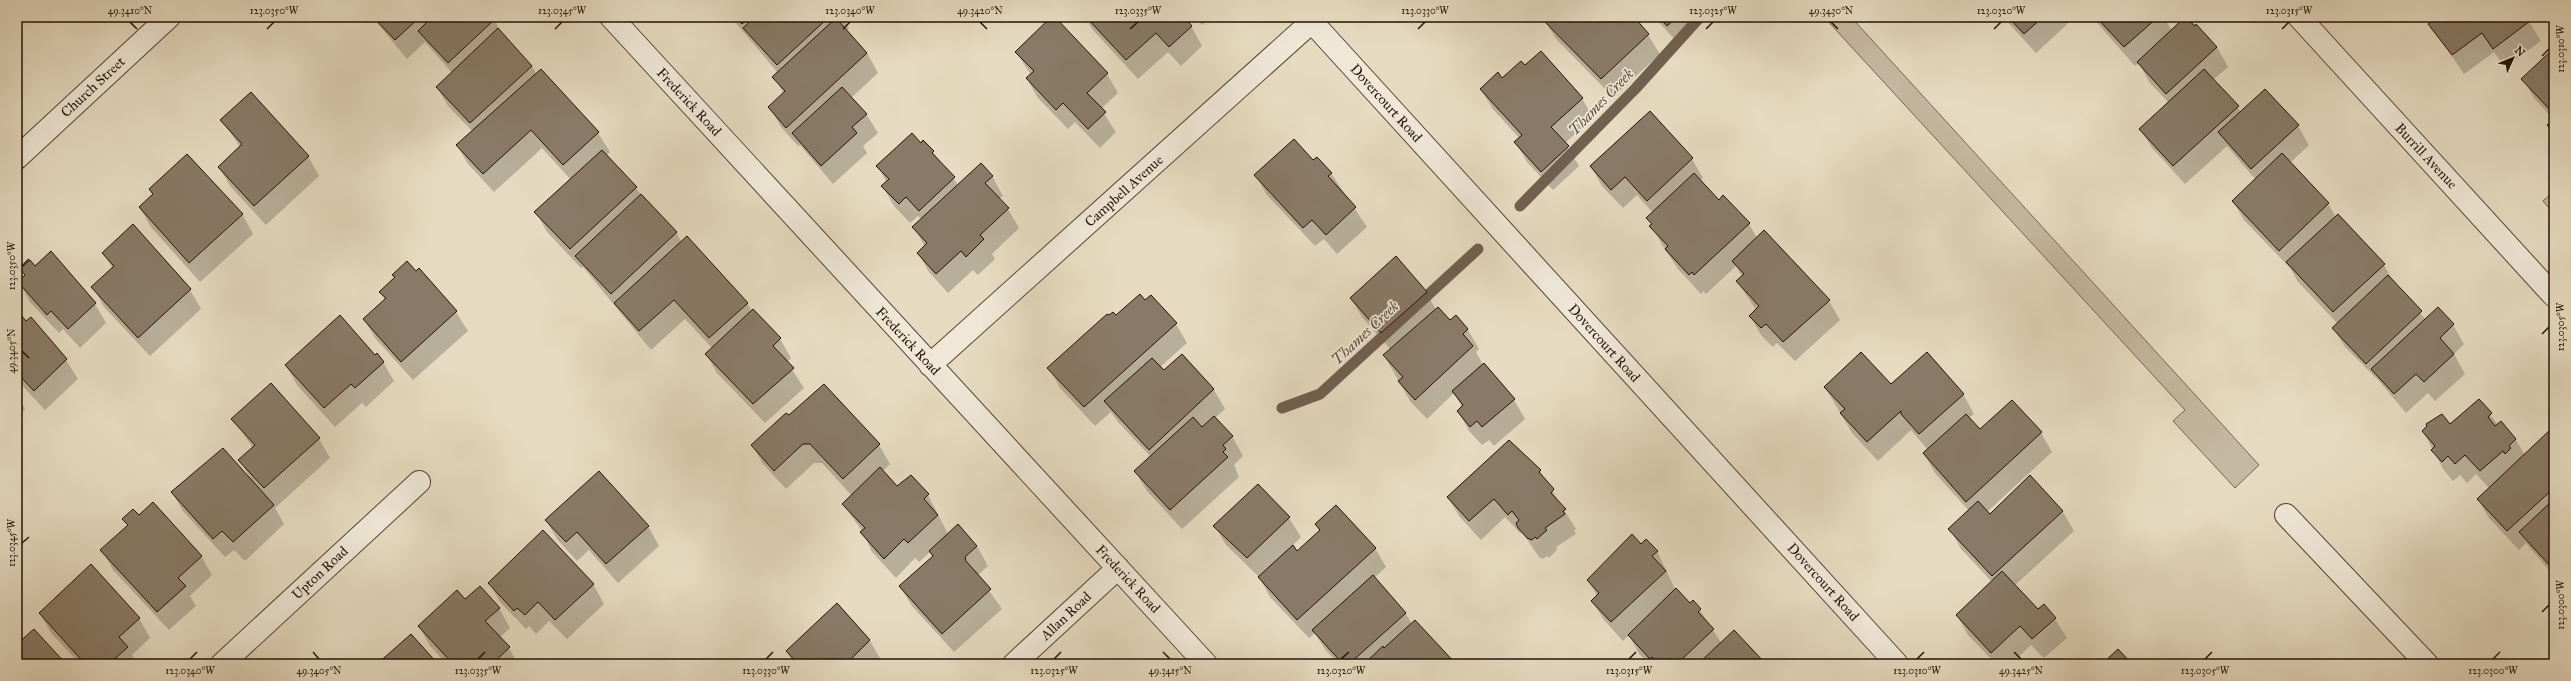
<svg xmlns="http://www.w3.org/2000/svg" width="2571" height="681" font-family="'IM FELL Great Primer',serif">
	<rect width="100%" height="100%" fill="#e6dbc1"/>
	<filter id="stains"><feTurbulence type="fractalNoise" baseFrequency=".005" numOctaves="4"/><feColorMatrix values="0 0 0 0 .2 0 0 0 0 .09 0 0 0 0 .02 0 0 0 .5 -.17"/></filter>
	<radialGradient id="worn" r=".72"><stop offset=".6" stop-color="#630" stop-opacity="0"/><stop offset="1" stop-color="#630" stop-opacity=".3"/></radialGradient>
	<path fill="#c5b8a1" stroke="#756454" d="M1824,17H1851L2259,465L2235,488L2173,421L2185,410Z
		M2554,191V214L2543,201Z"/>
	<path fill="#0003" d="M363,17H370L366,21Z
		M372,17H494L500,32L532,66L537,75L541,71L598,133L610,152L606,156L676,232L682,243L747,303L752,311L780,339L791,358L787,362L804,388L765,423L717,373L706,354L712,348L685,319L651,350L583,267L581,268L547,232L536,212L571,180L542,148L494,192L468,164L457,145L472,131L448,106L437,87L452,73L425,42L407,59Z
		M731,17H843L849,28L846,31L867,53L878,73L851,98L866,114L878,133L863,146L867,153L833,184L800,145L798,146L781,127L770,107L784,94L774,77L778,73Z
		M1053,17L1107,74L1118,93L1101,109L1116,132L1100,148L1075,122L1068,129L1038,98L1027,79L1031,75L1016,52Z
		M1085,17H1182L1191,26L1202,46L1181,66L1168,52L1138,79L1093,30Z
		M1194,17H1211L1202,25Z
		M1550,17H1632L1648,35L1660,54L1613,97L1557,40L1545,21Z
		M1654,17H1708L1679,44Z
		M2003,17H2075L2036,53Z
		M2092,17H2164L2172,31L2217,47L2228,67L2213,80L2241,112L2298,126L2309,145L2290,163L2328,204L2336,217L2384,265L2394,283L2426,320L2438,309L2453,325L2464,344L2454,354L2465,374L2435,401L2428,393L2406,413L2379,381L2345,347L2333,328L2338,324L2298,282L2291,269L2244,220L2233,201L2256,180L2227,146L2185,184L2152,148L2140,129L2169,103L2149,82L2139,63L2135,66Z
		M2439,17H2526L2541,41L2505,67L2494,52L2464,74L2430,24Z
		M2554,49V120L2534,98L2523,79Z
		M1525,67L1582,98L1593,118L1565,143L1579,166L1553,190L1527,162L1516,143L1520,139L1492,108L1481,89Z
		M222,120L308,156L319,176L266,225L230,186L219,167L240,147Z
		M921,144L933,152L959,186L992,176L1003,196L999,199L1008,209L1019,228L992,254L995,259L978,275L973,270L948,293L929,272L918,253L925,247L914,227L922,220L918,216L910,223L894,206L883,187L887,183L878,167Z
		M1692,159L1703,178L1700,181L1719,201L1749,224L1757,238L1829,301L1840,320L1795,361L1777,343L1773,347L1761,335L1750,316L1756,310L1737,281L1742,277L1736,266L1706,294L1703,291L1701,294L1678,269L1662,245L1648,218L1653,213L1637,195L1623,208L1602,186L1591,167Z
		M1313,162L1331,173L1367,227L1337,254L1324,239L1315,246L1267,195L1256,176Z
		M150,189L242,214L253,234L200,282L151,227L140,208L153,195Z
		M51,252L95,304L106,323L80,348L63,329L59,333L30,302L19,282L26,276L22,269L35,267Z
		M103,253L190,290L201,309L150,356L104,307L93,287L113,269Z
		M419,270L456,312L468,331L413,380L375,338L364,319L385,300L380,292L396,278L394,275L416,272Z
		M1426,292L1436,310L1450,322L1456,317L1468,330L1479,349L1476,352L1483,365L1514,400L1525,419L1494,446L1489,440L1482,445L1469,431L1458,411L1462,407L1454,393L1427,419L1410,401L1384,355L1391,350L1362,317L1351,298Z
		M1145,302L1176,324L1187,343L1160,367L1164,372L1182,355L1214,390L1225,409L1215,418L1232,436L1243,456L1234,465L1239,477L1182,529L1147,491L1135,471L1151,457L1117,421L1111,412L1095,426L1060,388L1049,368L1116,317Z
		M17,311L26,323L31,319L66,360L78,379L45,410L17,380Z
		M374,356L383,362L394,381L366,407L362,403L335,427L297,385L286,365Z
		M823,385L879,445L890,464L882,472L897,487L928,495L948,534L958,526L977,546L988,566L978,575L1002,609L954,652L912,606L900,587L933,557L930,552L919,562L915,558L896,578L872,552L862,531L843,504L852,496L822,463H814L786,489L763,464L752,445L788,417Z
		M1891,386L1963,394L1974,414L1969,418L1980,431L2041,433L2052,452L1987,512L1990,515L2030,476L2063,512L2074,531L2014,586L2037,611L2044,606L2055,619L2067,638L2044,658L2031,645L2011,664H1996L1968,635L1957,615L1992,582L1961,549L1950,529L1969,511L1935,473L1924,454L1928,450L1911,430L1878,461L1852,433L1825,387Z
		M17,395L25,409L17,416Z
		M2479,400L2498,425L2501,423L2516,440L2525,455L2554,436V576L2526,543L2519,550L2489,518L2478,499L2489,488L2476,474L2467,483L2460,475L2453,481L2443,469L2423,431L2450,425Z
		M233,419L319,439L330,458L275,508L284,524L245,561L234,550L225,557L183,511L172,492L250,478L240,460L253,448Z
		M1540,471L1576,529L1574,531L1576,534L1556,547L1557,550L1549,558L1547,556L1543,559L1539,557L1522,532L1520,533L1505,517L1481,540L1459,516L1448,497Z
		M1258,486L1289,518L1301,537L1292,546L1297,552L1320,531L1316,525L1375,548L1386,567L1374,578L1405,613L1412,624L1454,664H1338L1325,649L1315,633L1309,638L1270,597L1259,577L1226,545L1215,526Z
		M139,517L201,556L212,575L190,596L196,606L169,630L113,570L102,550L128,526L124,519Z
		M546,520L648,526L659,546L618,583L589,550L577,561L557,539Z
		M1641,546L1657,551L1675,589L1689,604L1700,610L1722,644L1765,664H1650L1640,655L1629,635L1623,641L1604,620L1592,601L1597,596L1588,580Z
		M489,583L593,584L604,604L567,639L549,621L536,634L529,626L526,629L500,602Z
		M465,600L499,608L510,628L499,638L509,648L518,664H447L430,646L419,626Z
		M837,604L870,641L881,660L877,664H794L787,651Z
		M40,613L139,618L150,638L132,655L137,664H80L51,633Z"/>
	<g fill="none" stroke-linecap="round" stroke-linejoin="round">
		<path stroke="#716050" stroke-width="11" d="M1520,206L1636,88L1700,17
			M1282,408L1320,394L1478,249"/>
	</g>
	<path fill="#897a67" stroke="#251006" d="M373,17H420L395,40Z
		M432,17H492L494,20L448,63L418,31Z
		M736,17H750L742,24Z
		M755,17H829L777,65L743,28Z
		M1051,17H1055L1108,73L1087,93L1106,112L1088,129L1063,103L1056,110L1026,78L1034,71L1015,52Z
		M1086,17H1184L1192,26L1169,47L1156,33L1126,60Z
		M1548,17H1634L1649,34L1601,79L1544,21Z
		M1659,17H1677L1667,26Z
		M2008,17H2043L2024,34Z
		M2096,17H2158L2124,47Z
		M2185,17L2195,26L2196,24L2217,47L2166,94L2137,62Z
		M2437,17H2527L2530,21L2493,49L2482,33L2452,55L2428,24Z
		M836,18L867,53L786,128L768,107L785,91L772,77Z
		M498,28L532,66L470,123L436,87Z
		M2554,48V112L2553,113L2521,79Z
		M1541,51L1583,98L1551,127L1569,146L1541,172L1514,142L1522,135L1480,89L1498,72L1502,78L1521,61L1525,65Z
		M541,69L599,132L563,165L531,130L483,174L456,145Z
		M2204,69L2239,106L2173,166L2139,129Z
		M842,87L867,114L852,127L857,133L821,166L792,133Z
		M2265,89L2299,125L2251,169L2218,132Z
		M251,92L309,156L254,206L218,167L242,144L220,120Z
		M1650,111L1693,158L1647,201L1625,177L1611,190L1590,166Z
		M2554,119V133L2547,125Z
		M912,133L921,143L923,140L934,151L932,153L955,177L919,211L906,197L899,204L881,186L889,179L876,166Z
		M1294,139L1313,160L1317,157L1332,173L1328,176L1356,207L1326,235L1312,220L1303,228L1254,175Z
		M602,150L637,187L570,249L534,212Z
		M2282,153L2329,203L2279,251L2232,201Z
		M187,154L243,214L189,263L139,207L153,194L149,189Z
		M981,163L993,176L985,183L1009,208L980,235L984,239L966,257L961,251L936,274L917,253L927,243L912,227Z
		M1694,173L1719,200L1723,195L1750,223L1694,275L1692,272L1689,275L1665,249L1668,246L1649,226L1652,224L1646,218Z
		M641,194L677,232L611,294L575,256Z
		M2338,214L2385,264L2333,312L2286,262Z
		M133,224L191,289L138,338L91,287L114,266L102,253Z
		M1764,230L1830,300L1783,342L1766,324L1761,328L1749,316L1759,306L1736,281L1744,274L1732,261Z
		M687,236L748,303L709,338L674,300L639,331L614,303Z
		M51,251L96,303L68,329L51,311L47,315L18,282L25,275L20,269L30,260L35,266Z
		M1396,256L1427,292L1381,333L1350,298Z
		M407,261L416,271L419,268L457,311L401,362L363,319L386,298L379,292L395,277L392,275Z
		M2388,275L2422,311L2366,364L2332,328Z
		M1140,294L1145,300L1151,295L1177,323L1084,407L1047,368L1107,314L1109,315L1113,312L1116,315Z
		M1438,307L1450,320L1456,315L1468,329L1463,334L1473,346L1415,400L1398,381L1403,377L1383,355Z
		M2438,307L2454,324L2440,338L2454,354L2424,382L2416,374L2394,394L2371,369Z
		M753,309L781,338L773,346L794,368L753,404L705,354Z
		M17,310L26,321L31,317L67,359L34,391L17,373Z
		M340,315L375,355L377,353L384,362L355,388L351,384L324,408L285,365Z
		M1861,352L1891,384L1927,352L1964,394L1919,434L1901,414V411L1867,442L1840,413L1845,409L1824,387Z
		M1182,354L1214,389L1149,450L1104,401L1152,358L1164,370Z
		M1484,363L1515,399L1482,427L1477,421L1470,427L1457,411L1463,405L1452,391Z
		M271,383L320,438L264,488L238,460L255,445L231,419Z
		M824,384L880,444L843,479L810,444H803L774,471L751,445L786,413L789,415Z
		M2479,399L2492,413L2488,417L2495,426L2501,421L2516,439L2509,446L2511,448L2505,454L2503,451L2480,471L2465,455L2455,464L2448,456L2442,462L2431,450L2435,446L2422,431L2427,426L2426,424L2442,414L2450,424Z
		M2012,400L2042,432L1966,502L1923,453L1966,414L1980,429Z
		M1214,416L1233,436L1223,445L1226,449L1223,452L1228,457L1170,510L1134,471L1193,417L1202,427Z
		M2550,430L2554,434V488L2507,531L2477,499Z
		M1509,440L1541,470L1539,472L1554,489L1551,493L1566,509L1563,511L1565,514L1545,528L1547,530L1537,539L1535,537L1532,540L1527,538L1518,528L1516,523L1519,520L1512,511L1508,515L1494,499L1469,521L1447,497Z
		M223,448L274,505L233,542L222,531L213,539L171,492Z
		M880,467L897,486L911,475L929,494L924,499L938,515L908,543L904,539L884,559L860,532L865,528L842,504Z
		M599,471L649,526L606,564L577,532L566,542L545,520Z
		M2030,475L2063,511L1992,576L1948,529L1978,501L1990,514Z
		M1258,484L1290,517L1247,558L1213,526Z
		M2554,499V566L2552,568L2519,532Z
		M153,502L202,556L178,578L186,586L157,612L100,550L128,525L122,519L133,509L139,515Z
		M1336,505L1376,548L1297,620L1258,577L1293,545L1297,551L1320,530L1315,524Z
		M958,524L977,546L965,557L966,561L991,589L942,634L899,586L933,556L929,551Z
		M543,530L594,584L555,620L538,602L525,615L517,608L514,611L488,583Z
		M1632,534L1641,544L1646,539L1658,551L1652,556L1666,571L1611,622L1591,601L1599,593L1587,580Z
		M91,564L140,618L119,637L128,647L109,664H85L39,613Z
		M2002,571L2038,609L2044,604L2056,618L2032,639L2020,626L1991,653L1956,615Z
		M1373,575L1406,613L1349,664H1343L1312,630Z
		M480,586L500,608L485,621L510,647L492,664H453L418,626L457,590L465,599Z
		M1676,588L1690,603L1693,600L1701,609L1698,612L1714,629L1680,661V664H1658L1652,657L1650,659L1628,635Z
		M837,603L870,640L846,664H798L786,651Z
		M1415,620L1456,664H1364L1383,646L1384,648Z
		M34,629L66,664H17V644Z
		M1734,630L1766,664H1698Z
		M411,634L438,664H377Z
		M2118,649L2132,664H2102Z"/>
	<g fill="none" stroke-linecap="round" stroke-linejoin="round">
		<g stroke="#554335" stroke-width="24">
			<path id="minor" d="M611,17L1206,664
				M2299,17L2554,296
				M1312,22L1897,664
				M17,158L169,17
				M930,365L1317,17
				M2286,515L2427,664
				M222,664L419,482
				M1014,664L1118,568"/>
		</g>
		<use href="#minor" stroke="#efe8d7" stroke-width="22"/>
	</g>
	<path fill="none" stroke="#251006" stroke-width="1.5" d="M130,22L137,29M980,22L987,29M1831,22L1838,29M267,29L274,22M555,29L562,22M843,29L850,22M1130,29L1138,22M1418,29L1425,22M1706,29L1713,22M1994,29L2001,22M2282,29L2289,22M2542,56L2549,49M22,266L29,259M2542,334L2549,327M22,351L29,358M22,543L29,537M2542,612L2549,605M313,652L319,659M1163,652L1170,659M2014,652L2021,659M190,659L197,652M478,659L485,652M766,659L773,652M1054,659L1061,652M1341,659L1349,652M1629,659L1636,652M1917,659L1924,652M2205,659L2212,652M2493,659L2500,652"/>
	<g text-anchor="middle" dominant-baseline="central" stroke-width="3.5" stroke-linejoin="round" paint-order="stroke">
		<g font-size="14" fill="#251006" stroke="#efe8d7">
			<text transform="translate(93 87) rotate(-43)">Church Street</text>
			<text transform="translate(689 102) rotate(47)">Frederick Road</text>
			<text transform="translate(1386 103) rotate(48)">Dovercourt Road</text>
			<text transform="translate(2426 156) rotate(47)">Burrill Avenue</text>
			<text transform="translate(1124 191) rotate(-42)">Campbell Avenue</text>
			<text transform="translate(908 341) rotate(47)">Frederick Road</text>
			<text transform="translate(1604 343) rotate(48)">Dovercourt Road</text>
			<text transform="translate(320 573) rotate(-43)">Upton Road</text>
			<text transform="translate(1128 579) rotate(47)">Frederick Road</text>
			<text transform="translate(1823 582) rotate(48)">Dovercourt Road</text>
			<text transform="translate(1066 616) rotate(-43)">Allan Road</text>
		</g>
		<g font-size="15" font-style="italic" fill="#5e4c3d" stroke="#efe8d7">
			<text transform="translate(1601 102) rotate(-46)">Thames Creek</text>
			<text transform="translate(1365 333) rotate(-43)">Thames Creek</text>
		</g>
	</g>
	<rect width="2571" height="681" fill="none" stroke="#e6dbc1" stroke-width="44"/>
	<g transform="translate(2513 58) rotate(46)" stroke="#efe8d7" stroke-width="3" paint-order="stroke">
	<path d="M0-3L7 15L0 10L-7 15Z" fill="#251006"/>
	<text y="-6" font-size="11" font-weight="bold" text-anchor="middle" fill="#251006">N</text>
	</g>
	<rect x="22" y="22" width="2527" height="637" fill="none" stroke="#251006" stroke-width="1.5"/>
	<g font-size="10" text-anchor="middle" fill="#251006">
		<text x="130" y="14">49.3410°N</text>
		<text x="274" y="14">123.0350°W</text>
		<text x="562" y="14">123.0345°W</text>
		<text x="850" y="14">123.0340°W</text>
		<text x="980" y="14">49.3420°N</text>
		<text x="1138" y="14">123.0335°W</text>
		<text x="1425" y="14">123.0330°W</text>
		<text x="1713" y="14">123.0325°W</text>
		<text x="1831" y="14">49.3430°N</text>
		<text x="2001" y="14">123.0320°W</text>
		<text x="2289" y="14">123.0315°W</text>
		<text transform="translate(2560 49) rotate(-90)" y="4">123.0310°W</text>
		<text transform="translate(11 266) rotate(-90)" y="4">123.0350°W</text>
		<text transform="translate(2560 327) rotate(-90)" y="4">123.0305°W</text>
		<text transform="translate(11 351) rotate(-90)" y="4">49.3405°N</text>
		<text transform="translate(11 543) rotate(-90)" y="4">123.0345°W</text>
		<text transform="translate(2560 605) rotate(-90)" y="4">123.0300°W</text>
		<text x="190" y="674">123.0340°W</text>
		<text x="319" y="674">49.3405°N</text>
		<text x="478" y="674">123.0335°W</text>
		<text x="766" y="674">123.0330°W</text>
		<text x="1054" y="674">123.0325°W</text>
		<text x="1170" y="674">49.3415°N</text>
		<text x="1341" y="674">123.0320°W</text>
		<text x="1629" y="674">123.0315°W</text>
		<text x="1917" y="674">123.0310°W</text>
		<text x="2021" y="674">49.3425°N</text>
		<text x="2205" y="674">123.0305°W</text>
		<text x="2493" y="674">123.0300°W</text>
	</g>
	<rect width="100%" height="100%" filter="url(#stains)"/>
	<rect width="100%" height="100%" fill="url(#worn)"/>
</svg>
